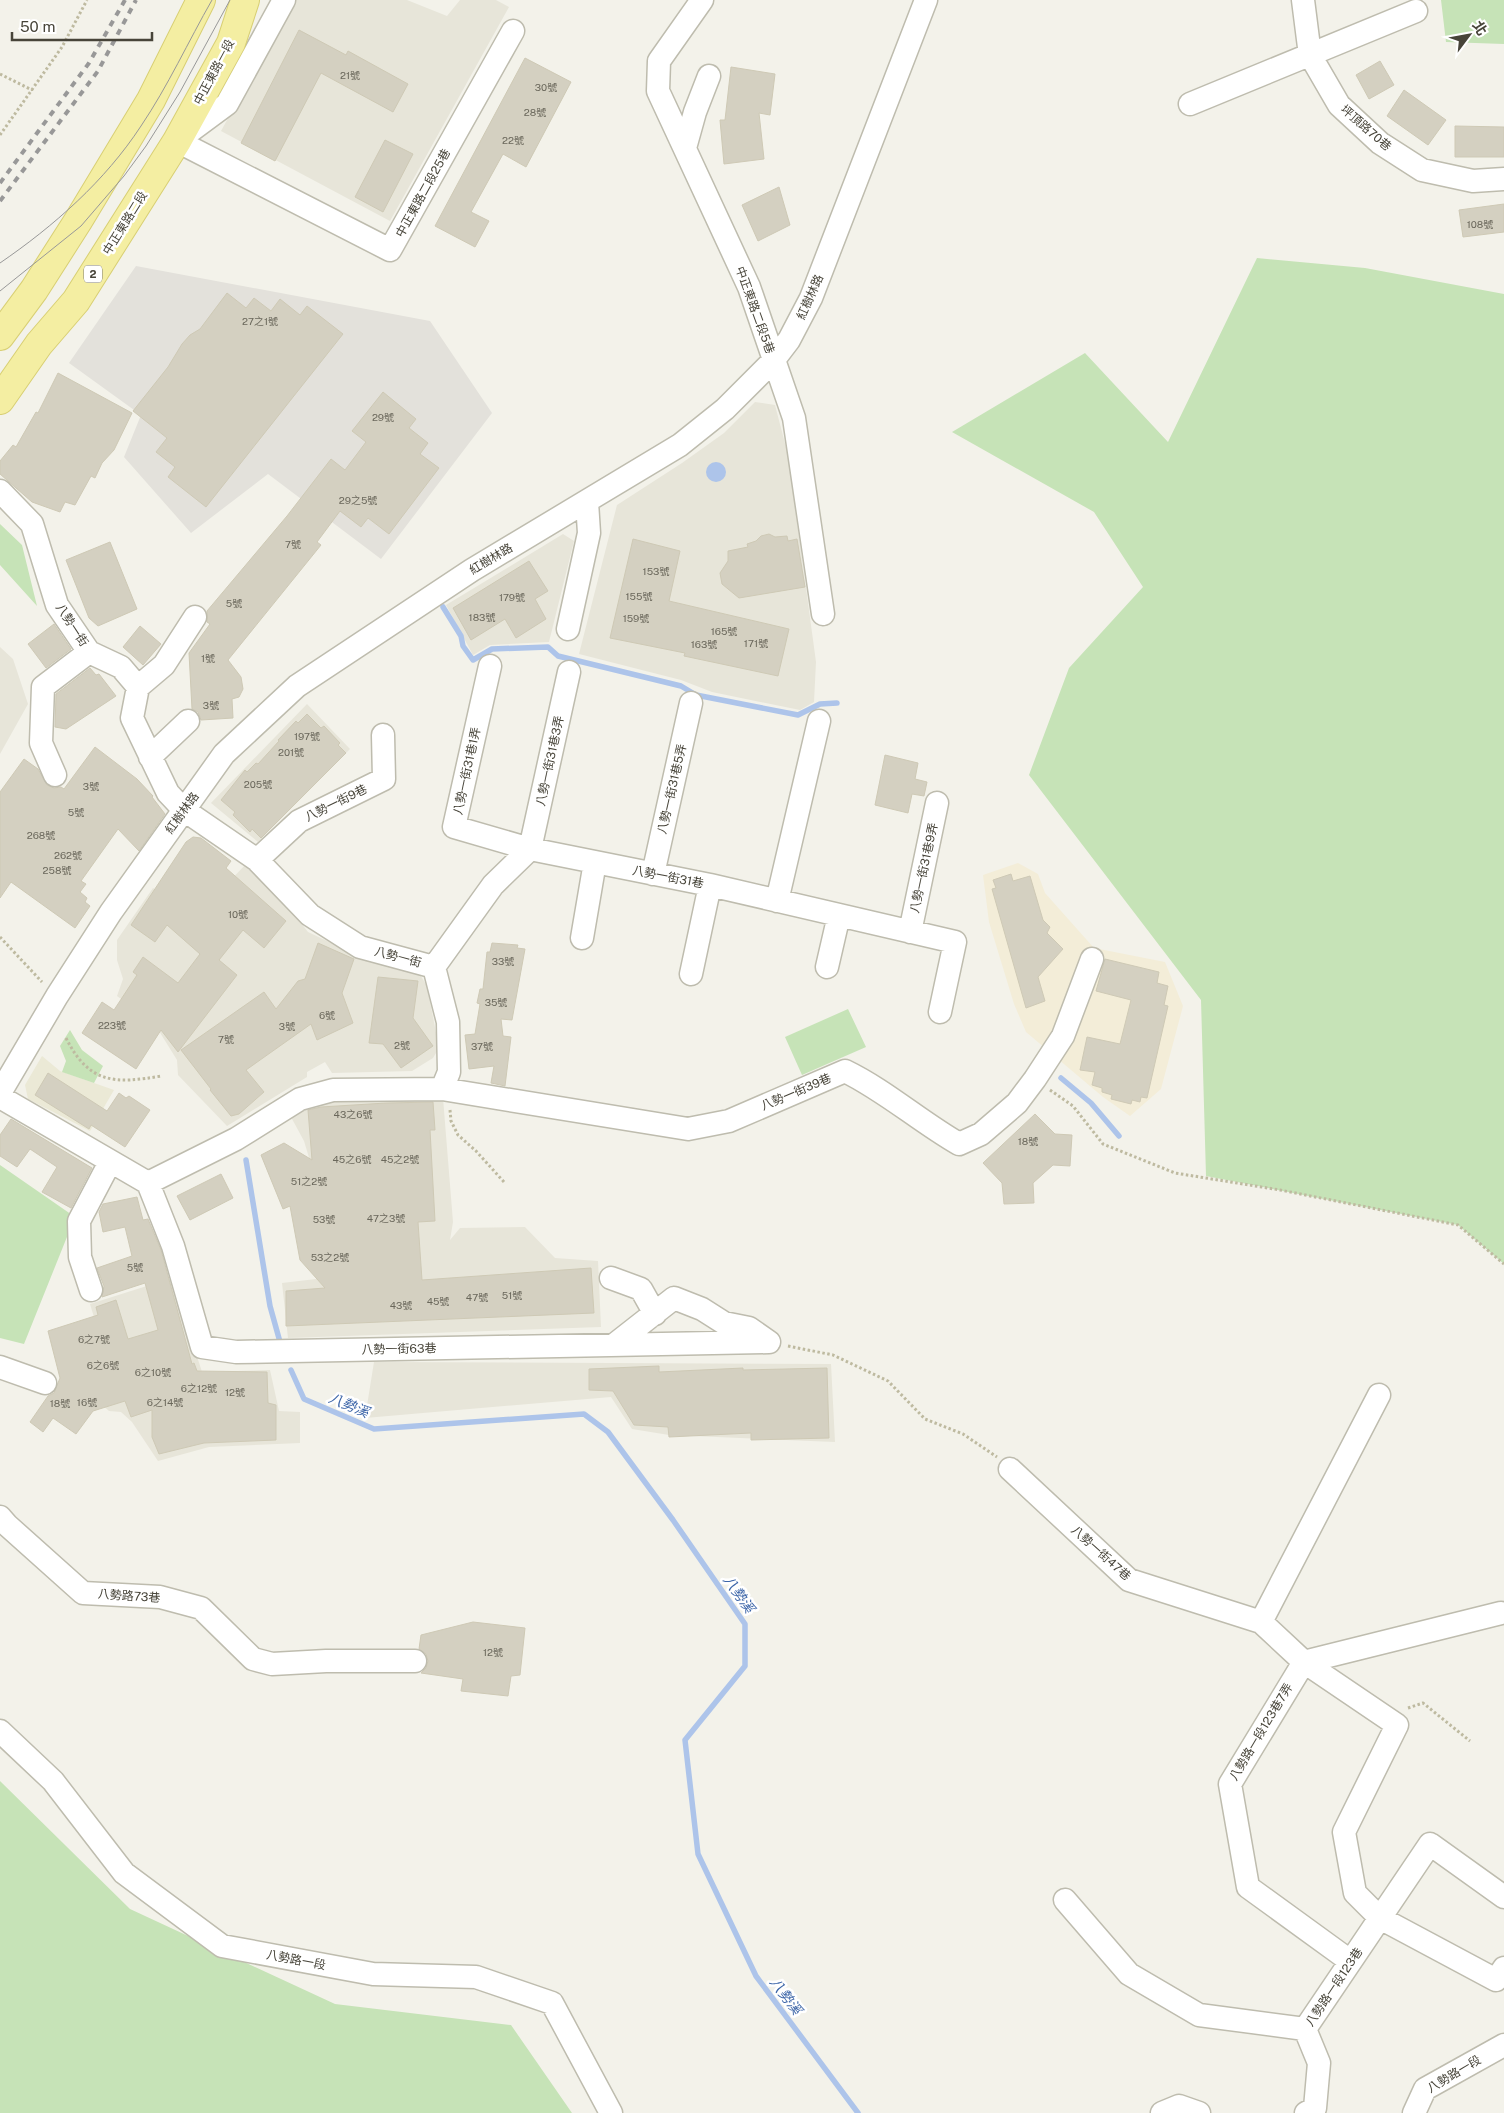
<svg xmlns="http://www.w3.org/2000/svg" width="1504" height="2113" font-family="'Public Sans','Noto Sans TC',sans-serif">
	<rect width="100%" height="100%" fill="#f3f2ea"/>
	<path fill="#e7e5d9" d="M293,0H407L447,16L460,0H496L509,7L390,221L221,131Z
		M755,402L775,405L788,455L816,662L814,702L800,710L712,692L681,680L579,654L617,505L682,463L724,433Z
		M563,534L574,541L549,642L490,645L473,655L446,605Z
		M0,647L13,659L28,704L0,754Z
		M307,704L350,749L258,842L211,803Z
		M248,862L275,890L308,932L344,949L419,973L427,986L439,1048L433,1058L412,1071L332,1073L325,1062L307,1072V1077L227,1126L178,1075L177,1060L154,1023L117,996L123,979L117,960V940L153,888L196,916Z
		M443,1098L453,1222L450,1240L460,1228L525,1227L555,1258L598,1261L601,1327L288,1338L282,1283L333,1277L320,1194L304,1141L291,1117L306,1107L334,1099Z
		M172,1278L202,1372L270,1370L279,1411L300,1412V1443L209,1447L158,1461L132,1422L121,1412L109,1411L75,1380L110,1370L90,1304Z
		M374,1362L831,1364L835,1442L669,1435L632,1429L611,1397L365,1418Z"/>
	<path fill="#f3edd8" d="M1018,863L1038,874L1045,893L1094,948L1165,962L1183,1006L1161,1089L1130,1116L1103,1097L1026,1032L1014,1004L989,922L983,875Z"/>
	<path fill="#e3e1db" d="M136,266L430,321L492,413L381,559L268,474L191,533L124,457L141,415L69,363Z"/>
	<path fill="#ebe9d6" d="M42,1056L60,1071L114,1090L90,1131L28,1099L25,1085Z"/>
	<path fill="#c6e3b7" d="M1441,0H1504V44L1446,42Z
		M1257,258L1365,268L1504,294V1264L1458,1225L1206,1176L1201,1000L1029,775L1069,668L1143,587L1094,512L952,432L1085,353L1168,442Z
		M0,524L22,545L37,606L0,565Z
		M848,1009L866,1047L802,1075L785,1037Z
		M70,1030L82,1050L103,1066L94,1083L62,1072L66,1061L60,1046Z
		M0,1165L75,1217L24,1344L0,1338Z
		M0,1781L130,1909L335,2004L511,2025L572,2113H0Z"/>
	<path fill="#adc4ea" d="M706 472a10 10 0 1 1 20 0a10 10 0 1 1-20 0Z"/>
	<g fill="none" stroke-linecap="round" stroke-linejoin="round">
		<path stroke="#adc4ea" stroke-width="5.5" d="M443,607L461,636L463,646L473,660L492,649L548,647L558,656L681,686L696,695L798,715L820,704L837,703
			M1061,1078L1091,1103L1119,1136
			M246,1160L270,1306L280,1342
			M291,1370L304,1399L374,1429L584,1414L608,1432L673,1520L745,1624V1666L685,1740L698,1854L756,1976L858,2113"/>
	</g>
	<path fill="#d4d0c1" stroke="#cec9b5" d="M299,30L346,55L348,51L408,84L393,112L321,73L275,161L241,143Z
		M525,58L571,82L526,167L503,154L471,212L489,221L475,247L435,226Z
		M1380,61L1394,85L1369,99L1356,75Z
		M731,67L775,74L770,115L759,113L764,159L724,164L720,120H725Z
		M1404,90L1446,120L1428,145L1387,116Z
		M1455,126L1504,127V157H1455Z
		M385,140L413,154L383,212L355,197Z
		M779,187L790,225L758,241L742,205Z
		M1504,204V232L1463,237L1459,210Z
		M227,293L246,308L254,298L271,311L280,299L300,315L307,306L343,334L206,507L168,477L175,467L156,452L167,438L133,411L168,367L182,344L190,335L200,329Z
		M58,373L132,413L114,450L102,463L95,478L91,476L75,505L65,502L60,512L32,502L0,474V461L13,445L16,447L36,412L38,413Z
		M383,392L416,419L409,428L428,443L420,454L439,468L389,534L368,518L361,527L340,511L317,542L321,545L228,660L241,677L243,689L239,697L232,699L233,718L201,720L198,712L192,709L189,653L210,624L207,622V611L287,516L331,459L345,470L366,442L352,431Z
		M769,534L775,537L787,536L788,541L797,539L805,587L739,598L722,584L720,573L728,561V551L748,547L747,544L756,541L761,536Z
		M633,539L680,551L669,601L789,629L778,676L684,656L685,653L610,638Z
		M110,542L137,609L98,626L89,618L66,560Z
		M529,561L548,591L535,599L546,619L516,638L505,619L471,640L453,608Z
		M54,624L71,649L46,668L28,644Z
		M140,626L161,644L143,665L123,647Z
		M90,668L96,675L99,674L116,696L66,729L55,727L56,694Z
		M307,714L321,728L324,726L340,743L338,745L346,753L261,838L252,829L250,832L233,815L235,812L221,800L245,770L247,772L256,763L258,764L279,741L278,740L296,721L298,723Z
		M95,747L137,779L153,796L152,797L165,814L139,851L118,829L81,881L86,884L80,892L87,898L85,902L90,906L75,928L11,882L0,898V792L24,759L38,769L47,785L54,788L61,787L64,789Z
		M885,755L918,763L915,779L927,782L924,796L912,794L908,813L875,805Z
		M193,837L201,838L231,861L226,868L286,921L264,948L243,930L219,960L237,975L178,1052L161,1030L136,1069L82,1033L102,1002L114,1010L137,975L133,972L143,957L178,983L200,954L167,925L155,942L131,925L186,842Z
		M1011,874L1013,881L1030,876L1043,920L1050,927L1047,933L1063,949L1038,977L1045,1001L1026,1008L992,889L996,888L993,880Z
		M318,943L354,959L342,993L353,1023L317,1040L311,1024L246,1070L264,1092L239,1114L231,1116L210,1090L211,1089L181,1050L264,992L276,1009L298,981L305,979Z
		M492,943L518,945L517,948L525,949L512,1020L501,1019L503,1036L511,1037L505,1086L491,1083L494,1066L469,1069L465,1035L475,1034L480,1004L477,1003L480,989H483L487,952H490Z
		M1105,959L1159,972L1157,983L1168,986L1164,1005L1168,1006L1147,1098L1141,1097L1140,1102L1132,1100L1131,1104L1111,1099L1112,1095L1102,1092V1088L1092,1085L1095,1072L1080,1070L1087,1037L1120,1044L1131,1000L1096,991Z
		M378,977L418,981L413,1018L433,1046L401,1068L383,1044L369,1043Z
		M48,1073L107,1111L119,1093L126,1098L129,1096L150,1110L125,1147L91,1125L89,1129L35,1095Z
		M433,1102L435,1130H430L435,1221L418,1222L422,1280L591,1268L594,1313L286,1326V1291L325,1288L300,1260L290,1206L283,1209L261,1155L284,1143L312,1160L308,1110L321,1107L386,1103Z
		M1035,1114L1055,1134L1072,1135L1070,1166L1053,1165L1033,1183L1034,1203L1004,1204L1002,1183L983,1163Z
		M11,1119L92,1168L71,1208L42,1192L57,1167L30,1149L17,1167L0,1156V1135Z
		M221,1174L233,1198L190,1220L177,1196Z
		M137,1197L143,1220L148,1219L161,1250L192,1364L194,1363L197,1371L267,1372L268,1403L276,1405V1440L204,1443L159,1454L152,1437V1410L131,1417L125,1401L93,1411L76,1434L53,1418L43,1432L30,1422L48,1396L54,1393L60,1378L48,1331L98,1315L96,1307L116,1300L128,1339L158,1330L145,1283L102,1297L104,1286L97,1268L132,1256L125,1227L103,1232L99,1212L103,1204Z
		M659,1366V1372L743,1368V1370L827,1368L829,1438L751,1440V1433L669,1437L668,1427L634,1425L613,1391L589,1390V1369Z
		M473,1622L525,1628L520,1675L511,1676L508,1696L461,1691L463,1679L421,1673L426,1668L428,1661L426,1654L419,1649L421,1635Z"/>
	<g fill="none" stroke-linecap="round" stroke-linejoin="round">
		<g stroke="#bebcae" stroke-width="25">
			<path id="minor" d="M284,0L227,104L177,141L390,250L513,31
				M702,0L659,61L658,91L749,287L794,418L823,614
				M1303,0L1310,55L1339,105L1380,143L1422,170L1473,181L1504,179
				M1190,104L1416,11
				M685,148L695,112L709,76
				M0,491L32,524L57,605L89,652L121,667L138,687L132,718L168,793L184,810L257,860L310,915L360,947L434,967L448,1022L449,1072L442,1089L333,1090L300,1099L236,1139L148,1183L0,1097
				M568,629L589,533L587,502
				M490,666L454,827L530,849L569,672
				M138,687L164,665L195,617
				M150,757L188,721
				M55,775L41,743L43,687L89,652
				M257,860L299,821L384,779L383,735
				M653,874L691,703
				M777,901L819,721
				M910,932L937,803
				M582,938L595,862
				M434,967L493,885L530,849L710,885L955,942L940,1012
				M827,967L839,915
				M691,974L710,885
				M442,1089L688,1129L729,1121L845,1071C886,1091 919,1121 959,1144L981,1134L1017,1103L1035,1079L1063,1036L1092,959
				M0,1093L57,996L111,912L224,754L297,686L472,570L680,445L725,409L773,361L789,340L811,298L926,0
				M148,1183L173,1246L202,1347L236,1352L769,1342
				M611,1278L641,1289L655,1314
				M91,1290L80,1257L79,1221L110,1162
				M614,1345L674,1298L702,1309L724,1323L749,1328L769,1342
				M0,1367L45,1383
				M1010,1469L1129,1580L1261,1622L1379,1395
				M0,1517L7,1525L83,1593L160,1597L201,1608L253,1659L272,1664L326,1661H415
				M1261,1622L1304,1662L1397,1725L1344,1832L1355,1893L1380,1918L1496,1980L1504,1968
				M1304,1662L1230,1784L1248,1887L1350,1961
				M1304,1662L1501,1613
				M0,1731L53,1781L124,1873L222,1946L373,1974L476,1977L552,2003L611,2113
				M1065,1900L1129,1974L1199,2015L1305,2029
				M1162,2113L1179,2106L1199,2113
				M1306,2113L1315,2108L1319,2063L1305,2029L1430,1844L1504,1897
				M1414,2113L1425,2089L1504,2045"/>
		</g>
		<g stroke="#d8cf73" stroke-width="30">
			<path id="major" d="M0,336L34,290L78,221L151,100L201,0
				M0,400L39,344L76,301L177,141L231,43L245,0"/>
		</g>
		<path stroke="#bebaa0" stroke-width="3" stroke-dasharray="2.5 2.5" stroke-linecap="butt" d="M0,74L32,90
			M0,135L62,47L87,0
			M0,937L42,982
			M66,1038C89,1084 115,1084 161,1076
			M1050,1090L1073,1106L1103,1144L1175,1173L1280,1190L1458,1225L1504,1264
			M450,1110L451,1121L458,1135L476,1151L504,1182
			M788,1346L833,1355L888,1381L925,1419L963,1434L997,1457
			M1408,1708L1423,1703L1470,1741"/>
		<use href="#minor" stroke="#fff" stroke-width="22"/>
		<use href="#major" stroke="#f4eea2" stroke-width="28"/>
		<path stroke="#989898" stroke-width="1" d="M0,263C54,226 105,181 141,126C168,86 188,42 212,0
			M0,291L81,226L124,176L146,146L180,92L230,0"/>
		<path stroke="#989898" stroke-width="4" stroke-dasharray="6 6" stroke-linecap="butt" d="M0,183L89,63L125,0
			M0,201L98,71L136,0"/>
	</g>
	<g text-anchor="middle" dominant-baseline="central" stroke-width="5" stroke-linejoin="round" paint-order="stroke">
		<g font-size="10" fill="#6a675b">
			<text x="350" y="75">21號</text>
			<text x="546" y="87">30號</text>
			<text x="535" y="112">28號</text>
			<text x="513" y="140">22號</text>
			<text x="1480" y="224">108號</text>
			<text x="260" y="321">27之1號</text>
			<text x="383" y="417">29號</text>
			<text x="358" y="500">29之5號</text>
			<text x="293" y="544">7號</text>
			<text x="656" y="571">153號</text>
			<text x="639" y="596">155號</text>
			<text x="512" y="597">179號</text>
			<text x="234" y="603">5號</text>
			<text x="482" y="617">183號</text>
			<text x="636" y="618">159號</text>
			<text x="724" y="631">165號</text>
			<text x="756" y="643">171號</text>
			<text x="704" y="644">163號</text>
			<text x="208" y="658">1號</text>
			<text x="211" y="705">3號</text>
			<text x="307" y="736">197號</text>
			<text x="291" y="752">201號</text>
			<text x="258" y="784">205號</text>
			<text x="91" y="786">3號</text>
			<text x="76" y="812">5號</text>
			<text x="41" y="835">268號</text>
			<text x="68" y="855">262號</text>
			<text x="57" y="870">258號</text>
			<text x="238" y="914">10號</text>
			<text x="503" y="961">33號</text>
			<text x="496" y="1002">35號</text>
			<text x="327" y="1015">6號</text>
			<text x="112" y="1025">223號</text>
			<text x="287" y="1026">3號</text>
			<text x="226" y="1039">7號</text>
			<text x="402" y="1045">2號</text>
			<text x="482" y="1046">37號</text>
			<text x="353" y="1114">43之6號</text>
			<text x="1028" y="1141">18號</text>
			<text x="352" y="1159">45之6號</text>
			<text x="400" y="1159">45之2號</text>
			<text x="309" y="1181">51之2號</text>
			<text x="386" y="1218">47之3號</text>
			<text x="324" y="1219">53號</text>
			<text x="330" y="1257">53之2號</text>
			<text x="135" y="1267">5號</text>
			<text x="512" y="1295">51號</text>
			<text x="477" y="1297">47號</text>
			<text x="438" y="1301">45號</text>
			<text x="401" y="1305">43號</text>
			<text x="94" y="1339">6之7號</text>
			<text x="103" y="1365">6之6號</text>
			<text x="153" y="1372">6之10號</text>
			<text x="199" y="1388">6之12號</text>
			<text x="235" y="1392">12號</text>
			<text x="87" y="1402">16號</text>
			<text x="165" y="1402">6之14號</text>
			<text x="60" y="1403">18號</text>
			<text x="493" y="1652">12號</text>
		</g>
		<rect fill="#fff" stroke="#7e7c74" stroke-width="1" x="84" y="265.5" width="18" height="17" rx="4"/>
		<g font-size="11" font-weight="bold" fill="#474439">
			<text x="93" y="274">2</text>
		</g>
		<g font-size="12" fill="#474439" stroke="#fff">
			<text transform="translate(214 72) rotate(-62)">中正東路一段</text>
			<text transform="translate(1366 128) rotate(41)">坪頂路70巷</text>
			<text transform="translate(423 193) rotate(-61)">中正東路二段25巷</text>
			<text transform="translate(125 223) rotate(-58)">中正東路二段</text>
			<text transform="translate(810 297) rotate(-66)">紅樹林路</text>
			<text transform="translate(755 310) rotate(70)">中正東路二段5巷</text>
			<text transform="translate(491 559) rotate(-31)">紅樹林路</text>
			<text transform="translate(72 625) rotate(57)">八勢一街</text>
			<text transform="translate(550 761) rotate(-78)">八勢一街31巷3弄</text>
			<text transform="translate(467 771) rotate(-78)">八勢一街31巷1弄</text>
			<text transform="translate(672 789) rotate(-77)">八勢一街31巷5弄</text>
			<text transform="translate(336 803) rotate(-26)">八勢一街9巷</text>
			<text transform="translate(182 813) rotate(-54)">紅樹林路</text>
			<text transform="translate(924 868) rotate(-78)">八勢一街31巷9弄</text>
			<text transform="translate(668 877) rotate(11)">八勢一街31巷</text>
			<text transform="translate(398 957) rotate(15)">八勢一街</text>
			<text transform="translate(796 1092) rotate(-23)">八勢一街39巷</text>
			<text transform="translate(399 1349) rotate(-1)">八勢一街63巷</text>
			<text transform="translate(1101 1553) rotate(42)">八勢一街47巷</text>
			<text transform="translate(129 1596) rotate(4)">八勢路73巷</text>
			<text transform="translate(1261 1732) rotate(-59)">八勢路一段123巷7弄</text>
			<text transform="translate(296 1960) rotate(11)">八勢路一段</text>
			<text transform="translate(1334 1987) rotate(-56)">八勢路一段123巷</text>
			<text transform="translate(1454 2074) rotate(-31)">八勢路一段</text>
		</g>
		<g font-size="14" font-style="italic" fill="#3c65a8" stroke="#fff">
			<text transform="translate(349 1405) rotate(23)">八勢溪</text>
			<text transform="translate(739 1594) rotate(55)">八勢溪</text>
			<text transform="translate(786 1996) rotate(53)">八勢溪</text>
		</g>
	</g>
	<g transform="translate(1469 35) rotate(58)" stroke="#ffffff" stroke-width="4" paint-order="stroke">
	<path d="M0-4L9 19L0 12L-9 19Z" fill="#474439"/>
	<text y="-8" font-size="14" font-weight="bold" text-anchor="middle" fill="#474439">北</text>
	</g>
	<path d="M12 32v8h140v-8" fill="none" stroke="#474439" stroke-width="2.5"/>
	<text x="20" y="32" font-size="15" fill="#474439" stroke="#ffffff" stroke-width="4" paint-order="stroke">50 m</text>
</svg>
